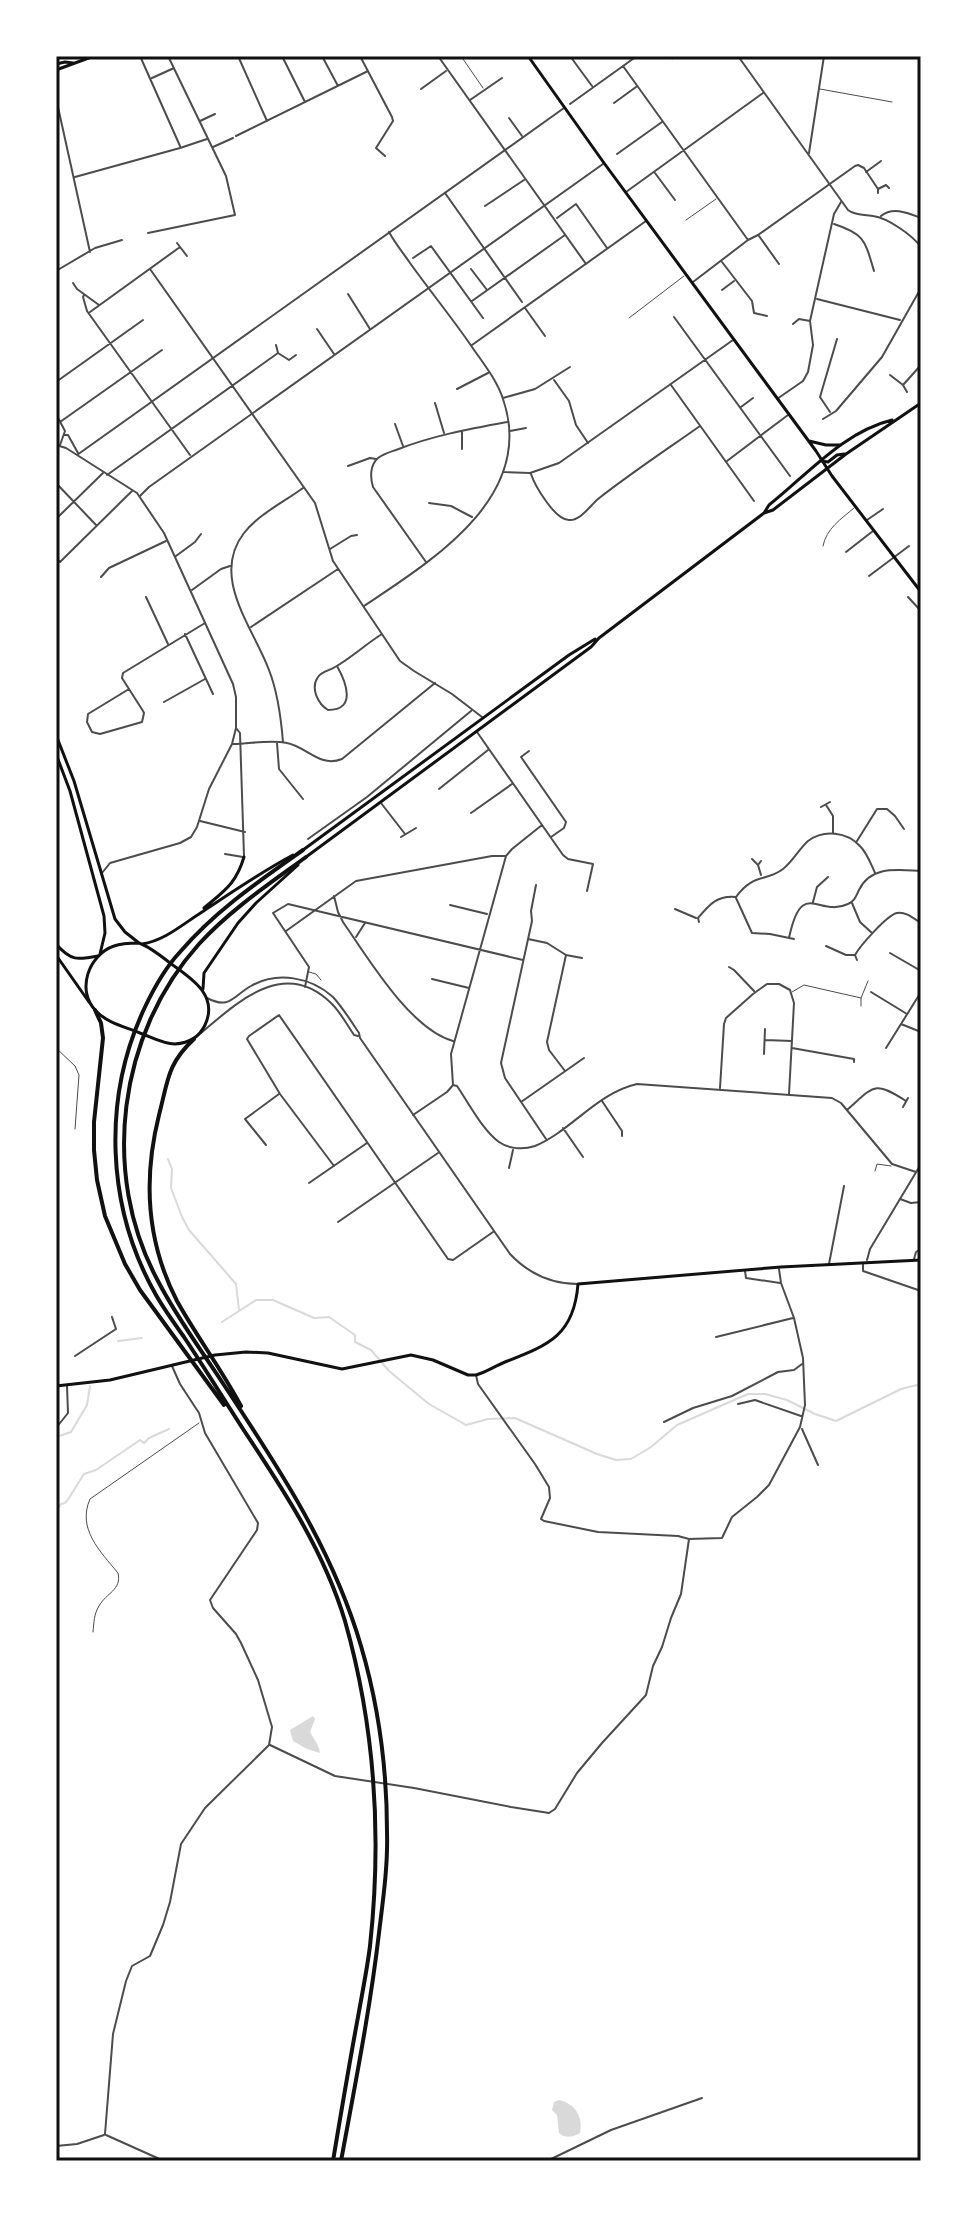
<svg xmlns="http://www.w3.org/2000/svg" width="977" height="2217" font-family="'PT Serif',serif">
	<rect width="100%" height="100%" fill="#fff"/>
	<path fill="#d9d9d9" d="M313,1716L315,1719L310,1732C314,1740 319,1744 320,1753L307,1749L293,1741L290,1730Z
		M559,2100C576,2104 583,2117 580,2133C573,2137 565,2139 559,2133L557,2115L552,2110L554,2102Z"/>
	<g fill="none" stroke-linecap="round" stroke-linejoin="round">
		<path stroke="#d9d9d9" stroke-width="2" d="M168,1159L172,1169L171,1188L182,1217L189,1230L236,1284L239,1310
			M222,1322L256,1300H273L314,1318L329,1317L355,1335V1342L371,1350L389,1371L429,1404L466,1425L488,1419L515,1418L597,1454L616,1460L631,1459L651,1447L677,1425L748,1394H765L787,1400L815,1414L836,1421L901,1389L921,1384
			M118,1341L142,1338
			M56,1437L71,1432L87,1405L90,1386
			M56,1511L61,1504L65,1503L69,1498L84,1474L96,1470L140,1440L144,1443L149,1438L169,1429"/>
		<path stroke="#4c4c4c" stroke-width="1" d="M671,56L672,59
			M820,89L892,102
			M686,220L716,199
			M823,546C826,529 841,519 854,508
			M309,972L316,974L321,980
			M792,992L804,985L861,998
			M861,1006V998L868,981
			M56,1048L75,1066L79,1075L75,1129
			M875,1171L877,1164L891,1166
			M93,1632C94,1622 94,1614 99,1606C106,1593 122,1590 118,1573C100,1551 77,1529 90,1499L199,1423"/>
		<path stroke="#4c4c4c" stroke-width="1" d="M463,59L483,88
			M629,318L684,276"/>
		<path stroke="#4c4c4c" stroke-width="2" d="M140,56L180,146
			M207,56L208,58
			M238,56L267,121
			M282,56L305,102
			M322,56L338,86
			M360,56L392,117L393,121L376,148L385,156
			M438,56L586,264
			M570,56L592,86
			M623,66L748,240
			M152,78L174,68
			M421,89L446,71
			M56,98L90,252
			M470,100L502,78
			M614,103L636,87
			M570,104L637,56
			M509,118L522,136
			M200,121L215,114
			M236,136L368,71
			M213,147L233,138
			M809,153L824,56
			M617,154L662,122
			M866,172L881,161
			M655,173L675,200
			M75,177L180,148L207,139
			M626,192L763,93
			M445,193L522,302
			M878,193V189L886,185L889,188
			M485,206L524,180
			M881,216C893,206 908,213 921,218
			M557,218L576,204L607,248
			M834,224C865,234 865,241 874,271
			M148,233L235,215L226,176L168,56
			M759,236L779,264
			M177,243L187,256
			M413,258L431,246L483,318
			M722,262L752,301L754,313L767,316
			M150,269L315,503L333,561L400,661L414,671L452,694L482,717
			M471,269L487,290
			M56,271L95,248L122,240
			M693,282L748,240L758,235L855,166L858,165L864,168L878,189
			M73,283L77,289L99,305
			M722,290L734,281
			M348,294L370,329
			M84,295L83,297L87,311L190,455
			M817,299L900,320
			M472,301L565,235
			M525,308L545,336
			M90,312L180,247
			M674,317L790,476
			M793,324L799,319L810,321
			M317,329L334,354
			M276,345L278,353L289,360L296,355
			M472,345L646,221
			M890,375L903,385L907,392
			M554,380L569,401L576,425L588,443
			M56,382L143,320
			M671,385L754,501
			M903,385L921,365
			M457,389L488,373
			M503,398L535,389L570,367
			M777,399L803,381L808,372L813,345L810,321L834,214L841,202
			M435,403L444,433
			M741,407L753,398
			M830,412L820,397L837,339
			M56,414L65,431L60,445
			M823,419L836,411L882,357L921,288
			M60,422L162,350
			M395,424L403,446
			M510,431L526,428
			M462,432V449
			M65,435H68L78,453
			M727,461L788,415
			M348,466L370,458L376,459
			M504,472L530,473L559,463L733,340
			M531,474C535,486 555,520 569,520C580,521 590,506 598,499C631,473 666,450 700,426
			M107,475L278,353
			M56,483L96,525
			M429,503L451,506L472,517
			M56,519L103,473
			M867,520L883,509
			M330,549L351,536L357,535
			M846,552L873,531
			M176,556L195,542L201,534
			M56,558L60,562L132,491
			M426,562L373,487C370,477 370,465 378,458C383,454 390,452 396,450C431,436 469,429 507,422
			M869,576L909,546
			M101,577L109,568L166,541
			M192,590L221,569L230,566
			M146,597L168,644
			M908,597L921,611
			M364,606C431,561 537,497 503,399C497,380 483,363 472,347C453,319 430,291 410,263C403,253 395,243 389,232
			M251,627L338,569
			M185,634L213,694
			M337,666C346,682 357,710 328,710C318,704 310,688 318,677C322,671 329,671 335,667C351,658 366,644 382,634
			M129,689L88,714L87,722L92,732L100,734L142,722L144,713L143,711L122,678L123,673L205,623
			M164,702L205,679
			M477,732L563,855L568,859L593,864L587,891
			M283,742C281,717 278,693 269,670C253,627 210,577 244,533C259,514 284,502 303,488
			M277,743L279,769L303,799
			M233,744C250,744 270,739 287,743C307,747 320,768 342,759L435,683
			M529,751L521,757L566,822L564,828L551,837
			M439,789L488,750
			M381,803L405,834
			M826,805L833,816V833
			M821,807L830,802
			M471,813L512,784
			M200,821L245,832
			M401,837L416,828
			M308,839L367,797L471,711
			M857,841L877,809H887L895,816L904,829
			M225,854L243,857
			M752,859L757,864
			M761,861L758,865L761,875
			M536,885L531,911L532,921L501,1063L505,1078L546,1139
			M334,896L338,912L343,922C368,958 410,1029 453,1041
			M736,897C753,873 766,882 783,869C793,861 799,849 808,841C824,829 847,832 860,846C867,853 871,864 875,873
			M736,898L752,933L770,934L794,939
			M813,902L817,887L828,877
			M852,903L860,922L872,933
			M450,905L487,914
			M675,909L696,918
			M699,922L698,918C709,905 717,895 736,897
			M286,931L356,881L492,856H505
			M356,937L365,923
			M789,938C802,877 818,918 848,904C855,901 856,896 859,890C871,865 898,870 921,871
			M528,939L547,943L566,955L582,958
			M826,946L846,955H855
			M890,953L921,971
			M857,960L855,955C860,946 887,915 897,913C906,911 914,919 921,923
			M729,967L734,970L754,991
			M432,979L469,988
			M305,987L309,967L273,913L288,904L523,960
			M871,992L907,1014
			M901,1024L921,1032
			M765,1040L792,1041
			M792,1048L854,1059V1062
			M886,1048L921,992
			M764,1054L765,1029
			M565,1071L549,1050L547,1042L566,955
			M453,1085L457,1086C468,1102 483,1131 499,1142C509,1149 523,1150 535,1146C571,1131 597,1093 637,1084L832,1098L841,1103L892,1164L916,1172
			M720,1088L724,1024L726,1018L753,994L767,984H779L790,990L794,1003L789,1094
			M602,1101L622,1131V1136
			M521,1102L584,1058
			M903,1107L908,1098
			M847,1110C874,1086 874,1080 906,1101
			M413,1115L447,1092L453,1085L451,1054L506,856L512,849L542,825
			M563,1128L583,1157
			M266,1145L245,1119L279,1094
			M334,1166L280,1094L247,1039L249,1036L279,1015L448,1259L453,1260L493,1232
			M509,1168L513,1150
			M309,1183L367,1143
			M900,1199L911,1203L921,1202
			M338,1222L438,1153
			M914,1259L916,1252L921,1249
			M829,1264L844,1186
			M863,1264V1271L921,1291
			M745,1271L746,1278L780,1283
			M716,1337L793,1318
			M75,1356L116,1329L112,1317
			M476,1375L478,1384L535,1464L549,1487L550,1498L541,1519L544,1521L598,1532L678,1536L689,1539L722,1538L732,1517L757,1497L769,1485L800,1427L805,1405L803,1358L794,1318L781,1283L779,1269
			M738,1404L755,1400L801,1416
			M664,1422L693,1408L732,1396L778,1372L794,1370L802,1364
			M56,1428L68,1413L67,1386
			M802,1429L818,1465
			M270,1745L335,1776L414,1788L511,1807L549,1813L555,1809L577,1773L602,1743L646,1695L653,1666L662,1647L671,1618L681,1594L689,1539
			M105,2134L113,2034L126,1981L132,1966L150,1956L163,1925L170,1902L181,1844L205,1808L269,1745L272,1727L258,1680L241,1643L236,1634L213,1608L210,1600L257,1530L258,1523L205,1433L199,1413L180,1384L172,1366
			M106,2135L164,2161
			M56,2146L77,2144L104,2135
			M547,2161L611,2130L702,2098"/>
		<path stroke="#4c4c4c" stroke-width="2" d="M738,56L848,210C856,216 863,214 873,216C888,218 912,235 921,247
			M56,445L66,448L137,493L164,533L233,684L236,697V728L232,744L209,789L197,827L191,837L180,843L110,863L102,873
			M77,455L564,108
			M140,496L149,487L603,164
			M236,728L240,733L244,856
			M207,998C230,1010 233,996 251,986C277,971 311,977 333,997C343,1008 351,1021 359,1033L360,1038L510,1254C529,1274 551,1284 578,1284
			M201,1033C239,1001 285,957 332,1004C341,1013 347,1025 354,1035L358,1036
			M867,1260L870,1249L921,1164"/>
		<path stroke="#111" stroke-width="3" d="M56,1386L110,1380L215,1355L246,1352L268,1353L342,1369L411,1355L433,1360L468,1375H476C487,1372 495,1366 505,1362C548,1345 574,1336 578,1284L781,1267L921,1260"/>
		<path stroke="#111" stroke-width="3" d="M528,56L604,163L816,451L832,476L921,592
			M56,64L65,62L73,63
			M56,70L94,56
			M809,441L826,445H840
			M56,944C71,961 77,960 98,956
			M56,955L89,1002"/>
		<path stroke="#111" stroke-width="3" d="M822,461L828,462L837,455L844,454
			M764,513L769,505C807,475 843,432 892,420
			M56,735L74,781L115,919L125,932L139,943
			M56,754L70,791L104,916L105,933L100,954
			M303,850L569,655L595,639
			M306,857L591,647L599,638L764,513L773,510L846,454L921,403
			M204,908C224,891 236,884 244,857
			M139,943C150,947 160,955 170,963C191,978 219,995 205,1025C199,1038 189,1043 175,1044C163,1044 151,1037 140,1033C126,1027 107,1023 96,1011C76,991 88,955 114,946C122,943 131,943 139,943Z
			M142,944C164,941 183,924 202,912C232,892 261,872 293,855
			M203,989L204,973L238,923L256,903L298,865"/>
		<path stroke="#111" stroke-width="4" d="M303,850C259,881 215,911 180,952C165,968 154,988 145,1007C102,1098 106,1207 156,1295C164,1309 174,1323 184,1337C204,1367 223,1398 243,1429C283,1489 324,1551 345,1621C375,1727 382,1836 370,1946C367,1970 362,1994 358,2017C349,2065 341,2113 333,2161
			M306,857C269,884 230,910 199,944C118,1034 100,1174 158,1281C177,1318 202,1351 224,1385C279,1468 333,1550 361,1646C379,1707 387,1769 387,1832C388,1866 383,1900 379,1933C370,2010 355,2085 341,2161
			M95,1010L101,1023L103,1038L94,1122V1150L97,1180L105,1216L125,1264L140,1290L224,1405
			M194,1039C167,1064 168,1081 159,1115C143,1179 146,1241 177,1301C197,1337 222,1370 241,1406"/>
	</g>
	<rect width="977" height="2217" fill="none" stroke="#ffffff" stroke-width="116"/>
	<rect x="58" y="58" width="861" height="2101" fill="none" stroke="#111" stroke-width="3"/>
</svg>
